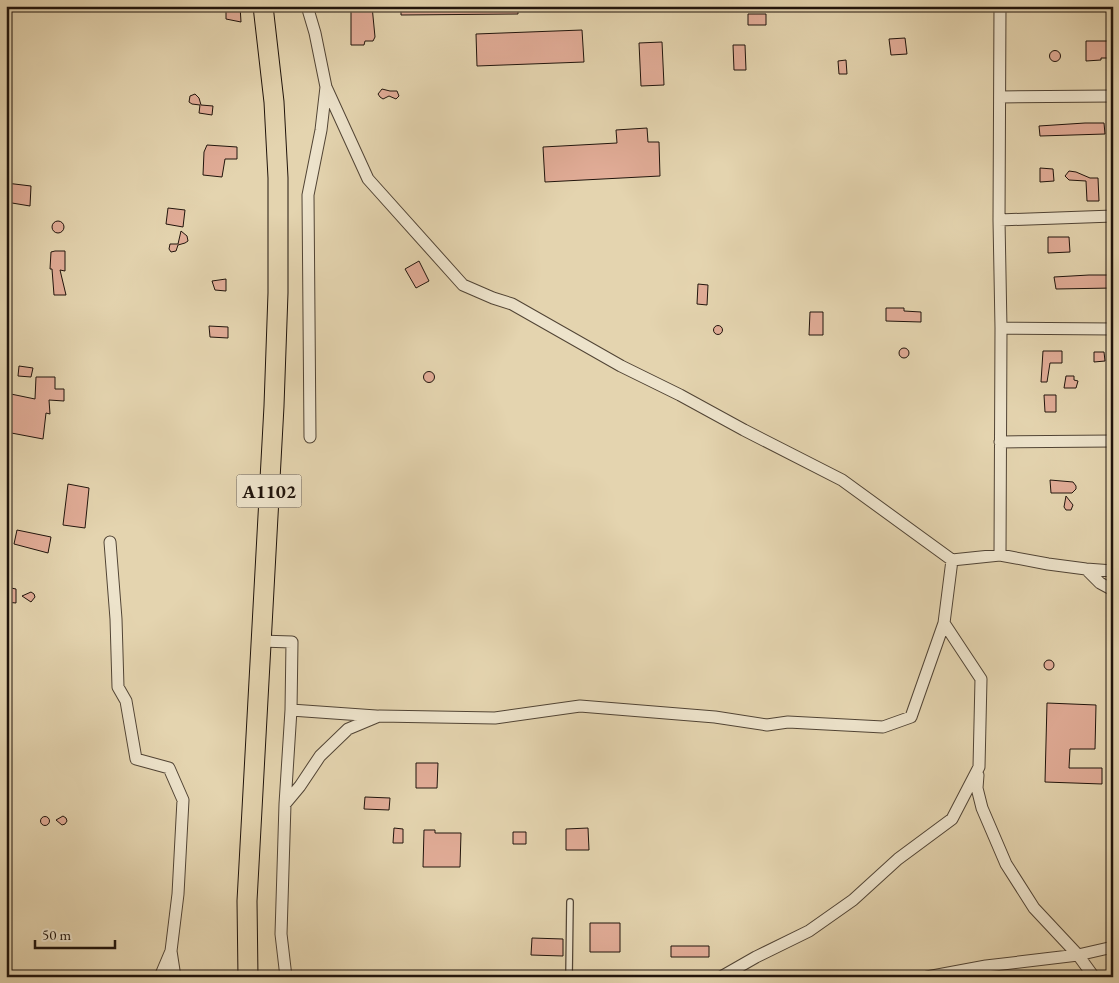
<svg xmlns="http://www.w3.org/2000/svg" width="1119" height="983" font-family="'EB Garamond',serif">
	<rect width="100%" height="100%" fill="#e4d4af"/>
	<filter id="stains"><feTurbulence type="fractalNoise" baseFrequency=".004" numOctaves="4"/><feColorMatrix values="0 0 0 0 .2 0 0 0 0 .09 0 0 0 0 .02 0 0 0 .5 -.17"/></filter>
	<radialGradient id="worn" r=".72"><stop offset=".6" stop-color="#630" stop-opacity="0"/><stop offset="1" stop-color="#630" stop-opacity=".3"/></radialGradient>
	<path fill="#e1ac97" stroke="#20140c" d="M226,6H240L241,22L226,19Z
		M351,6H372L375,37L373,41H365L364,45H351Z
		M401,6H518V14L401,15Z
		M748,14H766V25H748Z
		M582,30L584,62L477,66L476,34Z
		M905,38L907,54L891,55L889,39Z
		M1086,41H1113V58H1101V60L1086,61Z
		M662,42L664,85L641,86L639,43Z
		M733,45H745L746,70H734Z
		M1049.5 56a5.5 5.5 0 1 1 11 0a5.5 5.5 0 1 1-11 0Z
		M846,60L847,74H839L838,61Z
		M382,89L390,91H397L399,96L396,99L389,96L383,99L380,97L378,94Z
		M195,94L199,98L201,105L213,106L212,115L199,113L200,105L192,104L189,102L190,96Z
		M1085,123H1104L1105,134L1040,136L1039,126Z
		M647,128L648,142H659L660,176L545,182L543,147L617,143L616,130Z
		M207,145L237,147V159H225L222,177L203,175L204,152Z
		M1040,168L1053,169L1054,181L1040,182Z
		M1069,171L1076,172L1090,178H1098L1099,201H1087L1086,181L1069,180L1065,176Z
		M6,183L31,186L30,206L6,202Z
		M168,208L185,210L183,227L166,224Z
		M52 227a6 6 0 1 1 12 0a6 6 0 1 1-12 0Z
		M181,231L187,236L188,241L185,243L178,245L176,251L171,252L169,249L170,244H178Z
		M1048,237H1069L1070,252L1048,253Z
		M55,251H65V271L60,270L66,295H54L52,269H50L51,252Z
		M419,261L429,281L416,288L405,269Z
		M1089,275H1111L1113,288L1056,289L1054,277Z
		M226,279V291L215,290L212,281Z
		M698,284L708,285L707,305L697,304Z
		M886,308H904V311L921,312V322L886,321Z
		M810,312H823V335H809Z
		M713.5 330a4.5 4.5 0 1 1 9 0a4.5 4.5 0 1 1-9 0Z
		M209,326L228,327V338L210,337Z
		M899 353a5 5 0 1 1 10 0a5 5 0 1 1-10 0Z
		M1043,351H1062V363H1050L1047,382H1041Z
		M1094,352H1104L1105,361L1094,362Z
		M19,366L33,368L31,377L18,376Z
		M423.5 377a5.5 5.5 0 1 1 11 0a5.5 5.5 0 1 1-11 0Z
		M1066,376H1074V380L1078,381L1076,388H1064Z
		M36,377H55V389H64V401L49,400L50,414L46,413L43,439L6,432V393L35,399Z
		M1044,395H1056V412H1045Z
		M1050,480L1073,482L1076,486V489L1072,493H1051Z
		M68,484L89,488L85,528L63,525Z
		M1066,496L1073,505L1071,510H1066L1064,507Z
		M17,530L51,537L48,553L14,544Z
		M6,587L16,589V603L6,602Z
		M31,592L34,594L35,597L31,602L22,596Z
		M1044 665a5 5 0 1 1 10 0a5 5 0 1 1-10 0Z
		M1047,703L1096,705L1095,749H1070L1069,768H1102V784L1045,782Z
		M416,763H438L437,788H416Z
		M365,797L390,798L389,810L364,809Z
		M63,816L66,818L67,821L65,824L62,825L56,820Z
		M40.5 821a4.5 4.5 0 1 1 9 0a4.5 4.5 0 1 1-9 0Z
		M394,828L403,829V843H393Z
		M588,828L589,850H566V829Z
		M424,830H435V833H461L460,867H423Z
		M513,832H526V844H513Z
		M590,923H620V952H590Z
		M532,938L563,939V956L531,955Z
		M671,946H709V957H671Z"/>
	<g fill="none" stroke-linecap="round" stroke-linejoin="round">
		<g stroke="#514435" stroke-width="8">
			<path id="lane" d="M569,977L570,902"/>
		</g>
		<g stroke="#514435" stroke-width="13">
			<path id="street" d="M307,6L315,33L326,87L321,130L308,195L310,437
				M326,87L368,179L463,285L493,298L512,304L621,366L680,395L744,430L842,480L952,560L1000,555L1048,564L1086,569L1113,571
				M1000,97L1113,96
				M999,220L1113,216
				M1001,328L1113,329
				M1000,442L1113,441
				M110,542L116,619L118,687L126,701L136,759L169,768L183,800L178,894L171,951L160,977
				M1000,555L1001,328L999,220L1000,6
				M1086,569L1100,583L1113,590
				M260,641L292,642L291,710L285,804L281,934L286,977
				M291,710L376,716
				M978,775L977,788L982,808L1006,864L1034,908L1078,955L1094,977
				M285,804L300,786L320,756L348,729L379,716L495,718L580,706L715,717L767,725L788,722L883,727L911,717L944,623L952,560
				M171,951L175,977
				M721,977L756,957L809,931L853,900L898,859L952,819L979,767L981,679L944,623
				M927,977L986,966L1078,955L1113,947"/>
		</g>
		<g stroke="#20140c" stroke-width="21">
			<path id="primary" d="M248,977L247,901L274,406L278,293V178L274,102L263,6"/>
		</g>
		<use href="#lane" stroke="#ede3cb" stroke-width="5.5"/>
		<use href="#street" stroke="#ede3cb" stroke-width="11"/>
		<use href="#primary" stroke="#e4d4af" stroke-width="19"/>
	</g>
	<g text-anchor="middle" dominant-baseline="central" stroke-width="5" stroke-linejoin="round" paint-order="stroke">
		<rect fill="#ede3cb" stroke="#5e5245" stroke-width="1" x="236.5" y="474.5" width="65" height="33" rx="4"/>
		<g font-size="19" font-weight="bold" fill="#20140c">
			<text x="269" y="491">A1102</text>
		</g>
	</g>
	<rect width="1119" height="983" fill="none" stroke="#e4d4af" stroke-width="25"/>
	<rect x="8" y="8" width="1104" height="968" fill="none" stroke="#20140c" stroke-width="2.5"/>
	<rect x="12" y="12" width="1094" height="958" fill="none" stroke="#20140c"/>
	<path d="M35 940v8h80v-8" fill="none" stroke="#20140c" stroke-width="2.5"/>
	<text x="42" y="940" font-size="15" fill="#20140c" stroke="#ede3cb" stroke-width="4" paint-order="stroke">50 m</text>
	<rect width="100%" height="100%" filter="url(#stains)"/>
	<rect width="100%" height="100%" fill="url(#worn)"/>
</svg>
